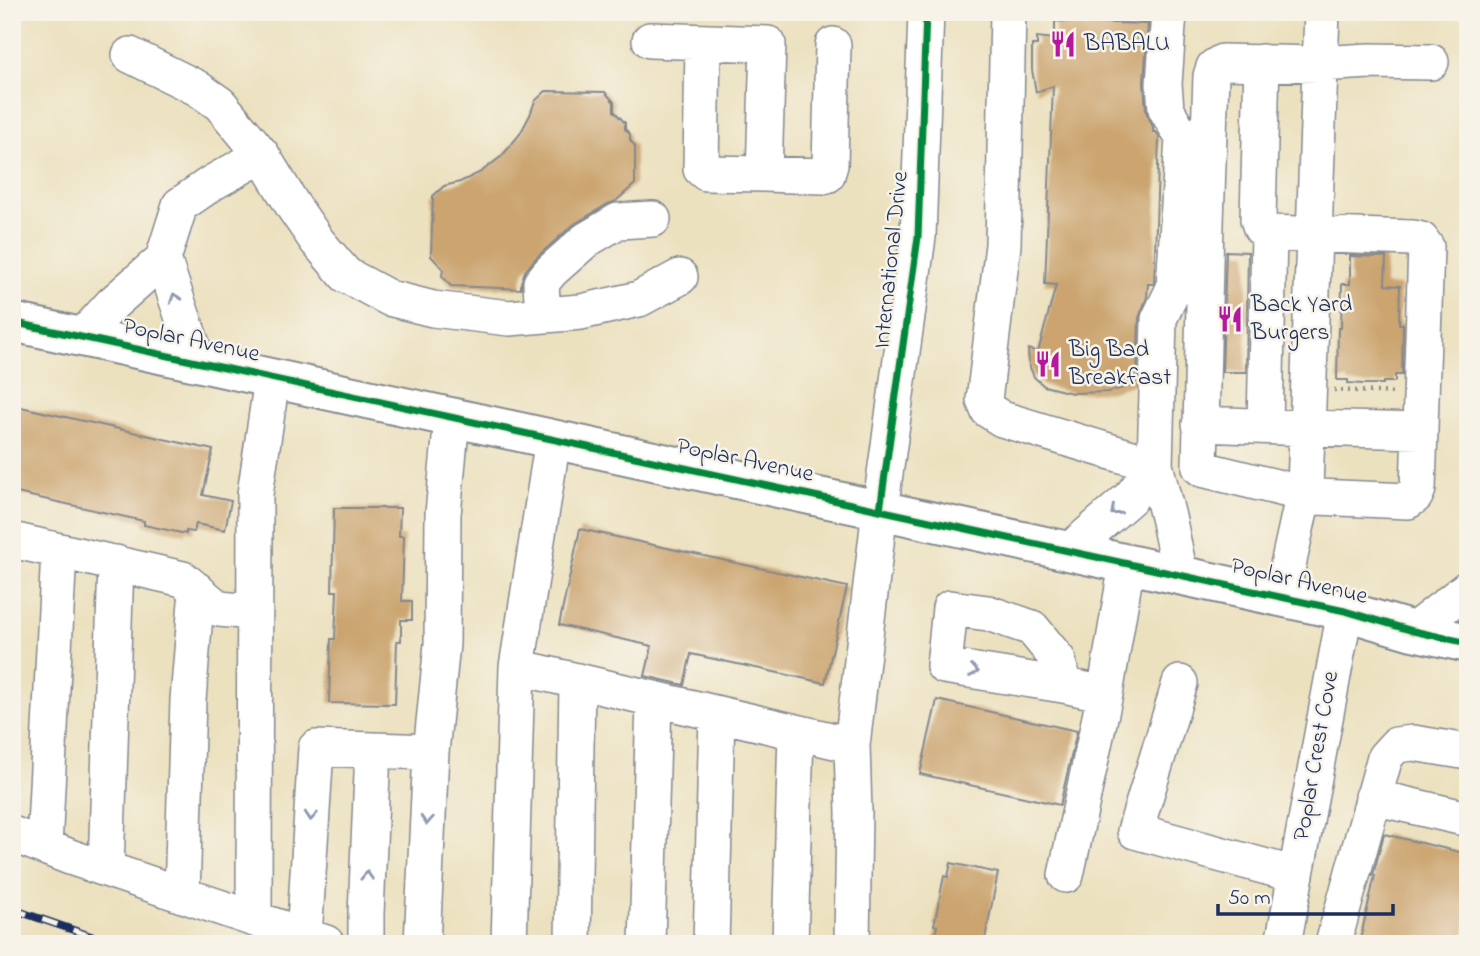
<svg xmlns="http://www.w3.org/2000/svg" width="1480" height="956" font-family="'Indie Flower',sans-serif">
	<rect width="100%" height="100%" fill="#f7f3e8"/>
	<filter id="ink" filterUnits="userSpaceOnUse"><feTurbulence type="fractalNoise" baseFrequency=".0143" numOctaves="2"/><feDisplacementMap in="SourceGraphic" scale="14" xChannelSelector="R" yChannelSelector="G"/><feConvolveMatrix kernelMatrix="1 2 1 2 8 2 1 2 1" color-interpolation-filters="sRGB"/></filter>
	<filter id="wash" filterUnits="userSpaceOnUse"><feTurbulence type="fractalNoise" baseFrequency=".00686" numOctaves="4" result="noise"/><feDisplacementMap in="SourceGraphic" scale="28" xChannelSelector="R" yChannelSelector="G"/><feGaussianBlur stdDeviation="1.57" result="paint"/><feColorMatrix in="noise" values="0 0 0 0 0 0 0 0 0 0 0 0 0 0 0 0 0 1.4 0 .05"/><feComposite in="paint" operator="in"/></filter>
	<g filter="url(#wash)">
		<rect width="100%" height="100%" fill="#ece1bf"/>
		<g id="blocks">
			<path fill="#cba470" d="M1055,21L1148,24L1144,83L1146,111L1153,127V132H1156L1159,137L1154,283L1153,284H1148L1147,297L1139,318L1137,380L1130,386L1108,392L1072,393L1044,386L1034,377L1029,365L1028,349L1038,352L1056,285L1045,284L1053,86L1036,92L1032,70V45H1037V37L1055,39Z
				M546,91L605,92L614,102V111L625,123V129L630,134V140L635,146V184L616,201L608,204L573,225L538,256L525,271L521,283V289L451,286L442,276L443,269L431,256L433,196L444,186L460,182L481,172L502,156L520,134L530,115L535,101Z
				M1226,251L1248,252L1246,372H1222Z
				M1350,256L1386,257L1385,285L1400,286L1399,324H1403L1402,375H1395V381L1394,382H1383V384H1363L1348,383V380H1337L1338,328H1341L1342,284H1350Z
				M12,405L213,450L203,495L231,501L225,530L196,524L194,532L186,531V534L144,525V521L12,492Z
				M334,508H400L399,536H404L402,601H412V620H401V641H397L395,704L329,703L331,639H335L337,591H332Z
				M580,529L847,587L825,683L691,654L684,685L645,676L652,646L559,625Z
				M937,700L1077,731L1060,805L920,774Z
				M1384,834L1468,854V917L1462,944H1359L1375,875H1373Z
				M951,863L998,873L984,944H933L937,926L934,925L944,876L948,877Z"/>
		</g>
	</g>
	<g filter="url(#ink)">
		<use href="#blocks" fill-opacity="0" stroke="#84888e" stroke-width="2"/>
		<g fill="none" stroke-linecap="round" stroke-linejoin="round">
			<g stroke="#84888e" stroke-width="38">
				<path id="minor" d="M1008,12L1003,245L984,400L988,410L1002,419L1155,465L1159,319L1174,288L1183,138L1166,109L1164,84L1169,12
					M650,40L768,44L764,174L823,176L827,175L830,165L833,45
					M703,42L701,169L706,173L764,174
					M130,55L197,88L220,104L262,155L293,206L317,241L346,275L389,298L433,309L509,318L581,312L639,299L680,277
					M1262,62L1258,219L1261,228L1269,233L1413,238L1421,240L1426,247L1418,489L1415,496L1408,501L1317,497L1202,469L1200,467L1206,223L1211,76L1214,67L1222,62L1320,64L1369,61L1431,62
					M163,259L180,205L212,183L262,155
					M543,315L541,283L551,271L586,240L618,221L653,219
					M82,337L112,304L163,259L198,362
					M1200,424L1307,428L1420,431
					M1265,426L1269,233
					M553,439L517,667L852,745L880,510L918,237L926,12
					M1155,465L1169,521L1180,575
					M12,540L183,579L219,609L254,612
					M1069,551L1131,497L1155,465
					M1281,597L1305,488L1322,12
					M1413,631L1468,588
					M1180,683L1135,831L1296,875
					M1063,685L1058,660L1032,628L988,613L950,608L944,666L1063,685L1105,694L1127,564
					M852,745L854,813L852,944
					M1373,797L1468,819
					M12,834L70,857L326,943
					M44,847L59,551
					M106,869L116,563
					M1066,875L1105,694
					M182,895L188,700L197,590
					M254,918L255,494L272,379
					M304,937L316,748L431,752L442,644L443,514L452,418
					M366,944V914L373,750
					M422,944L431,752
					M509,944L517,667
					M573,944L577,682
					M647,944L654,700
					M711,944L717,714
					M790,944L796,732
					M1283,944L1345,611
					M1333,944L1385,757L1396,745L1413,743L1468,752"/>
			</g>
			<g stroke="#84888e" stroke-width="42">
				<path id="major" d="M12,322L1345,611L1413,631L1468,643"/>
			</g>
			<path stroke="#84888e" stroke-width="4.5" stroke-dasharray="2 5" stroke-linecap="butt" d="M1334,390L1396,393"/>
			<use href="#minor" stroke="#fff" stroke-width="35"/>
			<use href="#major" stroke="#fff" stroke-width="38"/>
			<g stroke="#1b2f5e" stroke-width="8">
				<path id="rail" d="M12,909L114,944"/>
			</g>
			<use href="#rail" stroke="#f7f3e8" stroke-width="5" stroke-dasharray="16" stroke-linecap="butt"/>
			<g stroke="#f7f3e8" stroke-width="11">
				<path id="cycleway" d="M12,322L1345,611L1413,631L1468,643
					M880,510L918,237L926,12"/>
			</g>
			<use href="#cycleway" stroke="#00873e" stroke-width="7"/>
		</g>
		<defs><path id="oneway-chevron" d="M-2-3.5L2.5 0L-2 3.5" fill="none" stroke-width="1.6" stroke-linecap="round" stroke-linejoin="round" transform="scale(1.75)"/></defs>
		<g stroke="#8d97ae">
			<use href="#oneway-chevron" transform="translate(175 298) rotate(-109)"/>
			<use href="#oneway-chevron" transform="translate(1115 511) rotate(138)"/>
			<use href="#oneway-chevron" transform="translate(974 671) rotate(9)"/>
			<use href="#oneway-chevron" transform="translate(311 816) rotate(94)"/>
			<use href="#oneway-chevron" transform="translate(427 820) rotate(93)"/>
			<use href="#oneway-chevron" transform="translate(367 876) rotate(-88)"/>
		</g>
	</g>
	<defs>
		<g id="restaurant-bare" transform="scale(2.1)"><path d="M-5-6h1v4h1v-4h1v4h1v-4h1v5L-1.5 .5V6h-2V.5L-5-1ZM5-6V6H3V1.5H1.5Q1.5-4 5-6Z" fill="#b5179e" stroke="#f7f3e8" stroke-width="2.5" paint-order="stroke"/></g>
	</defs>
	<g fill-rule="evenodd">
		<use href="#restaurant-bare" x="1063" y="44"/>
		<use href="#restaurant-bare" x="1230" y="319"/>
		<use href="#restaurant-bare" x="1048" y="364"/>
	</g>
	<g text-anchor="middle" dominant-baseline="central" stroke-width="5" stroke-linejoin="round" paint-order="stroke">
		<g font-size="24" fill="#1b2f5e" stroke="#f7f3e8" text-anchor="start">
			<text x="1084" y="44">BABALU</text>
			<text x="1251" y="305">Back Yard<tspan x="1251" dy="28">Burgers</tspan></text>
			<text x="1069" y="350">Big Bad<tspan x="1069" dy="28">Breakfast</tspan></text>
		</g>
		<g font-size="24" fill="#1b2f5e" stroke="#f7f3e8">
			<text transform="translate(892 260) rotate(-84)">International Drive</text>
			<text transform="translate(191 341) rotate(12)">Poplar Avenue</text>
			<text transform="translate(745 461) rotate(12)">Poplar Avenue</text>
			<text transform="translate(1299 582) rotate(13)">Poplar Avenue</text>
			<text transform="translate(1317 756) rotate(-80)">Poplar Crest Cove</text>
		</g>
	</g>
	<rect width="1480" height="956" fill="none" stroke="#f7f3e8" stroke-width="42"/>
	<path d="M1218 904v10h175v-10" fill="none" stroke="#1b2f5e" stroke-width="3.5"/>
	<text x="1228" y="904" font-size="21" fill="#1b2f5e" stroke="#f7f3e8" stroke-width="5" paint-order="stroke">50 m</text>
</svg>
